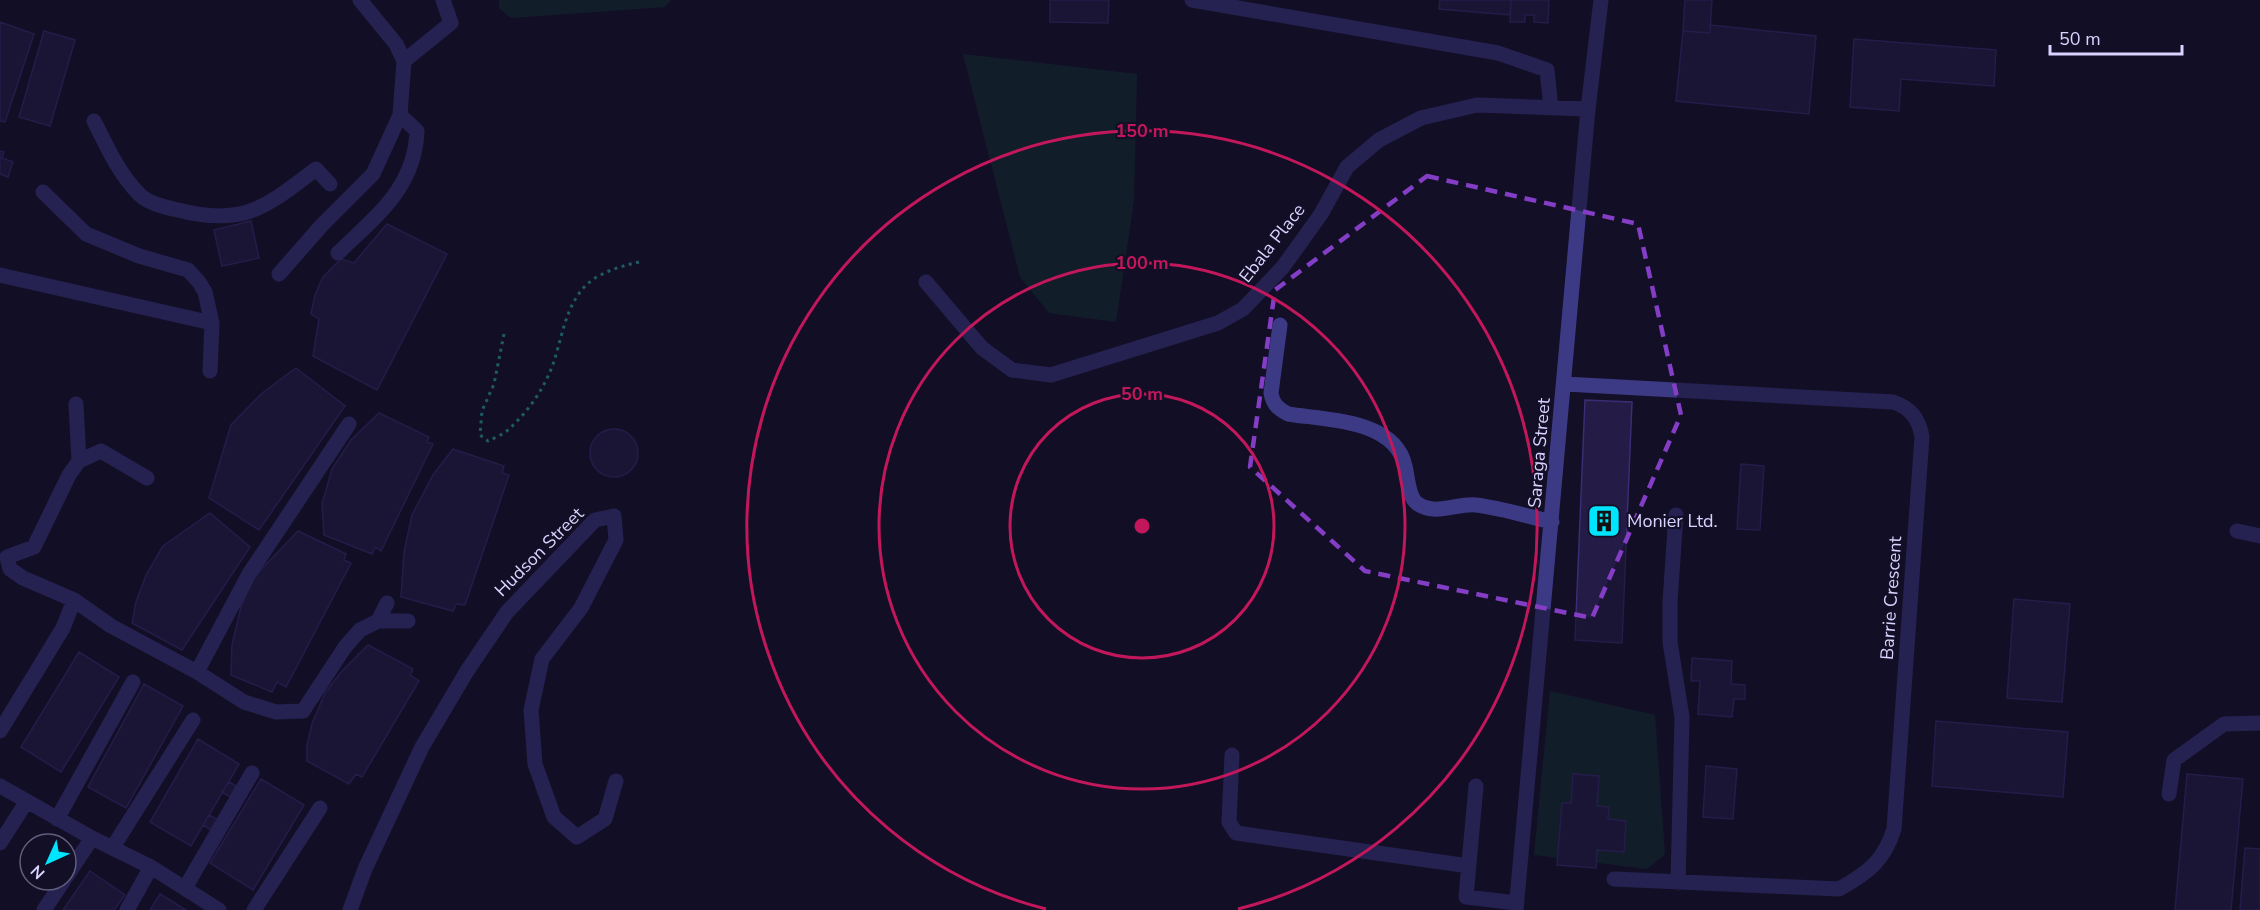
<svg xmlns="http://www.w3.org/2000/svg" width="2260" height="910" font-family="'Nunito Sans',sans-serif">
	<rect width="100%" height="100%" fill="#130f26"/>
	<path fill="#12302f" d="M499,0H671L665,7L511,18L499,8Z
		M963,54L1137,74L1134,200L1116,322L1049,313L1020,277Z
		M1550,691L1655,715L1665,854L1647,869L1534,855Z"/>
	<path fill="#241b47" stroke="#3b2d73" stroke-width="1.5" d="M1050,0H1109L1108,23L1050,22Z
		M1440,0H1511L1510,15L1439,9Z
		M1511,0H1549L1548,23L1534,22V15H1525V22H1510Z
		M1685,0H1712L1710,33L1683,31Z
		M0,22L34,34L5,122L0,121Z
		M1710,25L1816,36L1809,114L1676,101L1683,31L1710,33Z
		M44,31L75,40L50,126L19,117Z
		M1854,39L1996,50L1994,86L1901,79L1899,111L1850,107Z
		M0,151L4,152L2,158L13,162L8,177L0,174Z
		M251,221L259,258L222,266L214,230Z
		M387,224L447,254L377,390L313,356L319,319L311,314L315,295L323,277L341,259L354,263Z
		M296,368L345,406L259,530L209,498L231,425L261,394Z
		M1585,400L1632,402L1622,643L1575,640Z
		M379,413L429,437L427,442L433,444L381,551L375,547L372,554L324,535L322,504L332,469L351,440Z
		M590 453a24 24 0 1 1 48 0a24 24 0 1 1-48 0Z
		M453,449L504,466L502,473L509,475L465,605L456,604L453,611L401,597L404,552L412,515L433,475Z
		M1741,464L1764,466L1760,530L1737,529Z
		M210,513L250,547L182,650L132,623L136,602L146,575L163,546Z
		M298,531L346,554L344,560L351,563L286,687L277,682L272,692L231,675L232,645L241,607L254,577Z
		M2014,599L2070,604L2062,702L2007,698Z
		M368,645L413,669L410,675L419,681L362,777L356,774L349,784L307,761V745L312,724L325,693L341,672Z
		M79,652L119,677L61,772L21,747Z
		M1692,658L1732,661L1731,684L1745,685V699H1734L1732,717L1698,714L1700,681H1691Z
		M144,684L183,706L126,808L88,787Z
		M1936,721L2068,732L2063,797L1932,786Z
		M198,739L239,764L191,846L150,822Z
		M1706,766L1737,769L1733,819L1703,817Z
		M1573,774L1599,776L1597,806L1609,807L1608,819L1626,821L1624,852L1597,850L1596,868L1557,865L1562,803H1571Z
		M2187,774L2243,779L2231,910H2175Z
		M261,779L304,805L253,890L210,863Z
		M229,782L236,786L230,797L222,792Z
		M209,815L218,820L211,830L203,825Z
		M2245,848L2260,849V910H2240Z
		M90,871L125,895L114,910H63Z
		M160,894L186,910H150Z"/>
	<g fill="none" stroke-linecap="round" stroke-linejoin="round">
		<path stroke="#2fb8b0" stroke-width="3" stroke-dasharray="3 4.5" stroke-linecap="butt" d="M504,334L494,384L482,411L480,435L488,441C494,438 502,435 508,430C529,411 547,385 555,358C564,329 568,296 595,278C610,269 626,265 643,261"/>
		<path stroke="#3d3a85" stroke-width="15" d="M1192,0L1498,53L1547,70L1551,108
			M404,61L451,23L443,0
			M94,121C107,147 119,174 140,195C150,204 165,207 178,210C244,227 266,207 316,169L330,184
			M43,192L86,234L139,256L188,270L199,282L205,292L212,323
			M338,253C375,217 415,188 417,131L400,115
			M279,274L322,225L373,174L400,115L404,61L396,44L360,0
			M0,275L212,323L210,371
			M926,282L982,348L1012,370L1051,375L1218,323L1243,309L1283,267L1321,214L1347,167L1379,140L1421,118L1477,105L1588,109
			M1280,325L1271,393C1273,404 1277,408 1288,414C1325,420 1395,419 1405,466C1408,477 1408,498 1418,504C1436,516 1457,503 1476,505C1501,508 1527,516 1552,522
			M1565,384L1893,402C1911,408 1919,419 1922,437L1894,829C1884,861 1868,873 1839,889L1614,879
			M76,404L79,461L69,475L34,547L7,557L10,569L23,578L74,600L111,626L197,672L249,574L349,424
			M79,461L101,451L147,478
			M1676,515L1670,602V642L1682,717L1678,883
			M2237,531L2260,536
			M378,621H408
			M197,672L244,702L276,712L303,711L345,647L360,630L378,621L387,603
			M0,731L63,628L74,600
			M1232,755L1229,822L1236,833L1469,866
			M0,786L92,838L151,867L219,910
			M1476,786L1466,897L1517,903
			M2169,794L2174,760L2224,724L2260,723
			M57,819L133,682
			M0,843L27,801
			M113,847L193,720
			M66,877L92,838
			M185,888L252,773
			M44,910L64,880
			M127,910L151,867
			M254,910L320,808
			M350,910L365,869L422,747L467,671L507,612L595,520L614,516L616,540L581,608L542,659L531,710L535,764L554,817L577,837L605,819L616,781
			M1516,910L1588,109L1601,0"/>
	</g>
	<path d="M0 0H2260V910H0ZM1427,176L1638,224L1681,415L1592,618L1365,571L1250,467L1275,290Z" fill="#130f26" fill-opacity=".55" fill-rule="evenodd"/>
	<path fill="none" stroke="#843dc5" stroke-width="4.5" stroke-dasharray="12 8" stroke-linejoin="round" d="M1427,176L1638,224L1681,415L1592,618L1365,571L1250,467L1275,290Z"/>
	<g fill="none" stroke="#c2185b" stroke-width="3">
		<circle cx="1142" cy="526" r="132"/>
		<circle cx="1142" cy="526" r="263"/>
		<path d="M1046 909A395 395 0 1 1 1238 909"/>
	</g>
	<defs>
		<g id="building-square" transform="scale(1.725)"><rect x="-9" y="-9" width="18" height="18" rx="4" fill="#00e5ff" stroke="#130f26"/><path d="M-4-6H4V6H1V3H-1V6H-4ZM-2.5-4.3h1.7v1.8h-1.7ZM.8-4.3h1.7v1.8H.8ZM-2.5-1h1.7V.8h-1.7ZM.8-1h1.7V.8H.8Z" fill="#111"/></g>
	</defs>
	<g fill-rule="evenodd">
		<use href="#building-square" x="1604" y="521"/>
	</g>
	<g text-anchor="middle" dominant-baseline="central" stroke-width="4.5" stroke-linejoin="round" paint-order="stroke">
		<g font-size="18" fill="#d9d4ff" stroke="#130f26">
			<text transform="translate(1272 243) rotate(-52)">Ebala Place</text>
			<text transform="translate(1539 453) rotate(-85)">Saraga Street</text>
			<text transform="translate(539 552) rotate(-45)">Hudson Street</text>
			<text transform="translate(1891 598) rotate(-86)">Barrie Crescent</text>
		</g>
		<g font-size="18" fill="#d9d4ff" stroke="#130f26" text-anchor="start">
			<text x="1627" y="521">Monier Ltd.</text>
		</g>
	</g>
	<circle cx="1142" cy="526" r="9" fill="#c2185b" stroke="#130f26" stroke-width="3"/>
	<g font-size="18" text-anchor="middle" font-weight="bold" fill="#c2185b" stroke="#130f26" stroke-width="4.5" stroke-linejoin="round" paint-order="stroke">
		<text x="1142" y="137">150 m</text>
		<text x="1142" y="269">100 m</text>
		<text x="1142" y="400">50 m</text>
	</g>
	<g transform="translate(48 862) rotate(225)"><circle r="28" fill="#130f26" stroke="#625e7d" stroke-width="1.5"/>
	<path d="M0-4.5L10 22L0 15L-10 22Z" fill="#00e5ff"/>
	<text y="-9" font-size="16" font-weight="bold" text-anchor="middle" fill="#d9d4ff">N</text>
	</g>
	<path d="M2050 45v9h132v-9" fill="none" stroke="#d9d4ff" stroke-width="3"/>
	<text x="2059" y="45" font-size="18" fill="#d9d4ff" stroke="#130f26" stroke-width="4.5" paint-order="stroke">50 m</text>
</svg>
